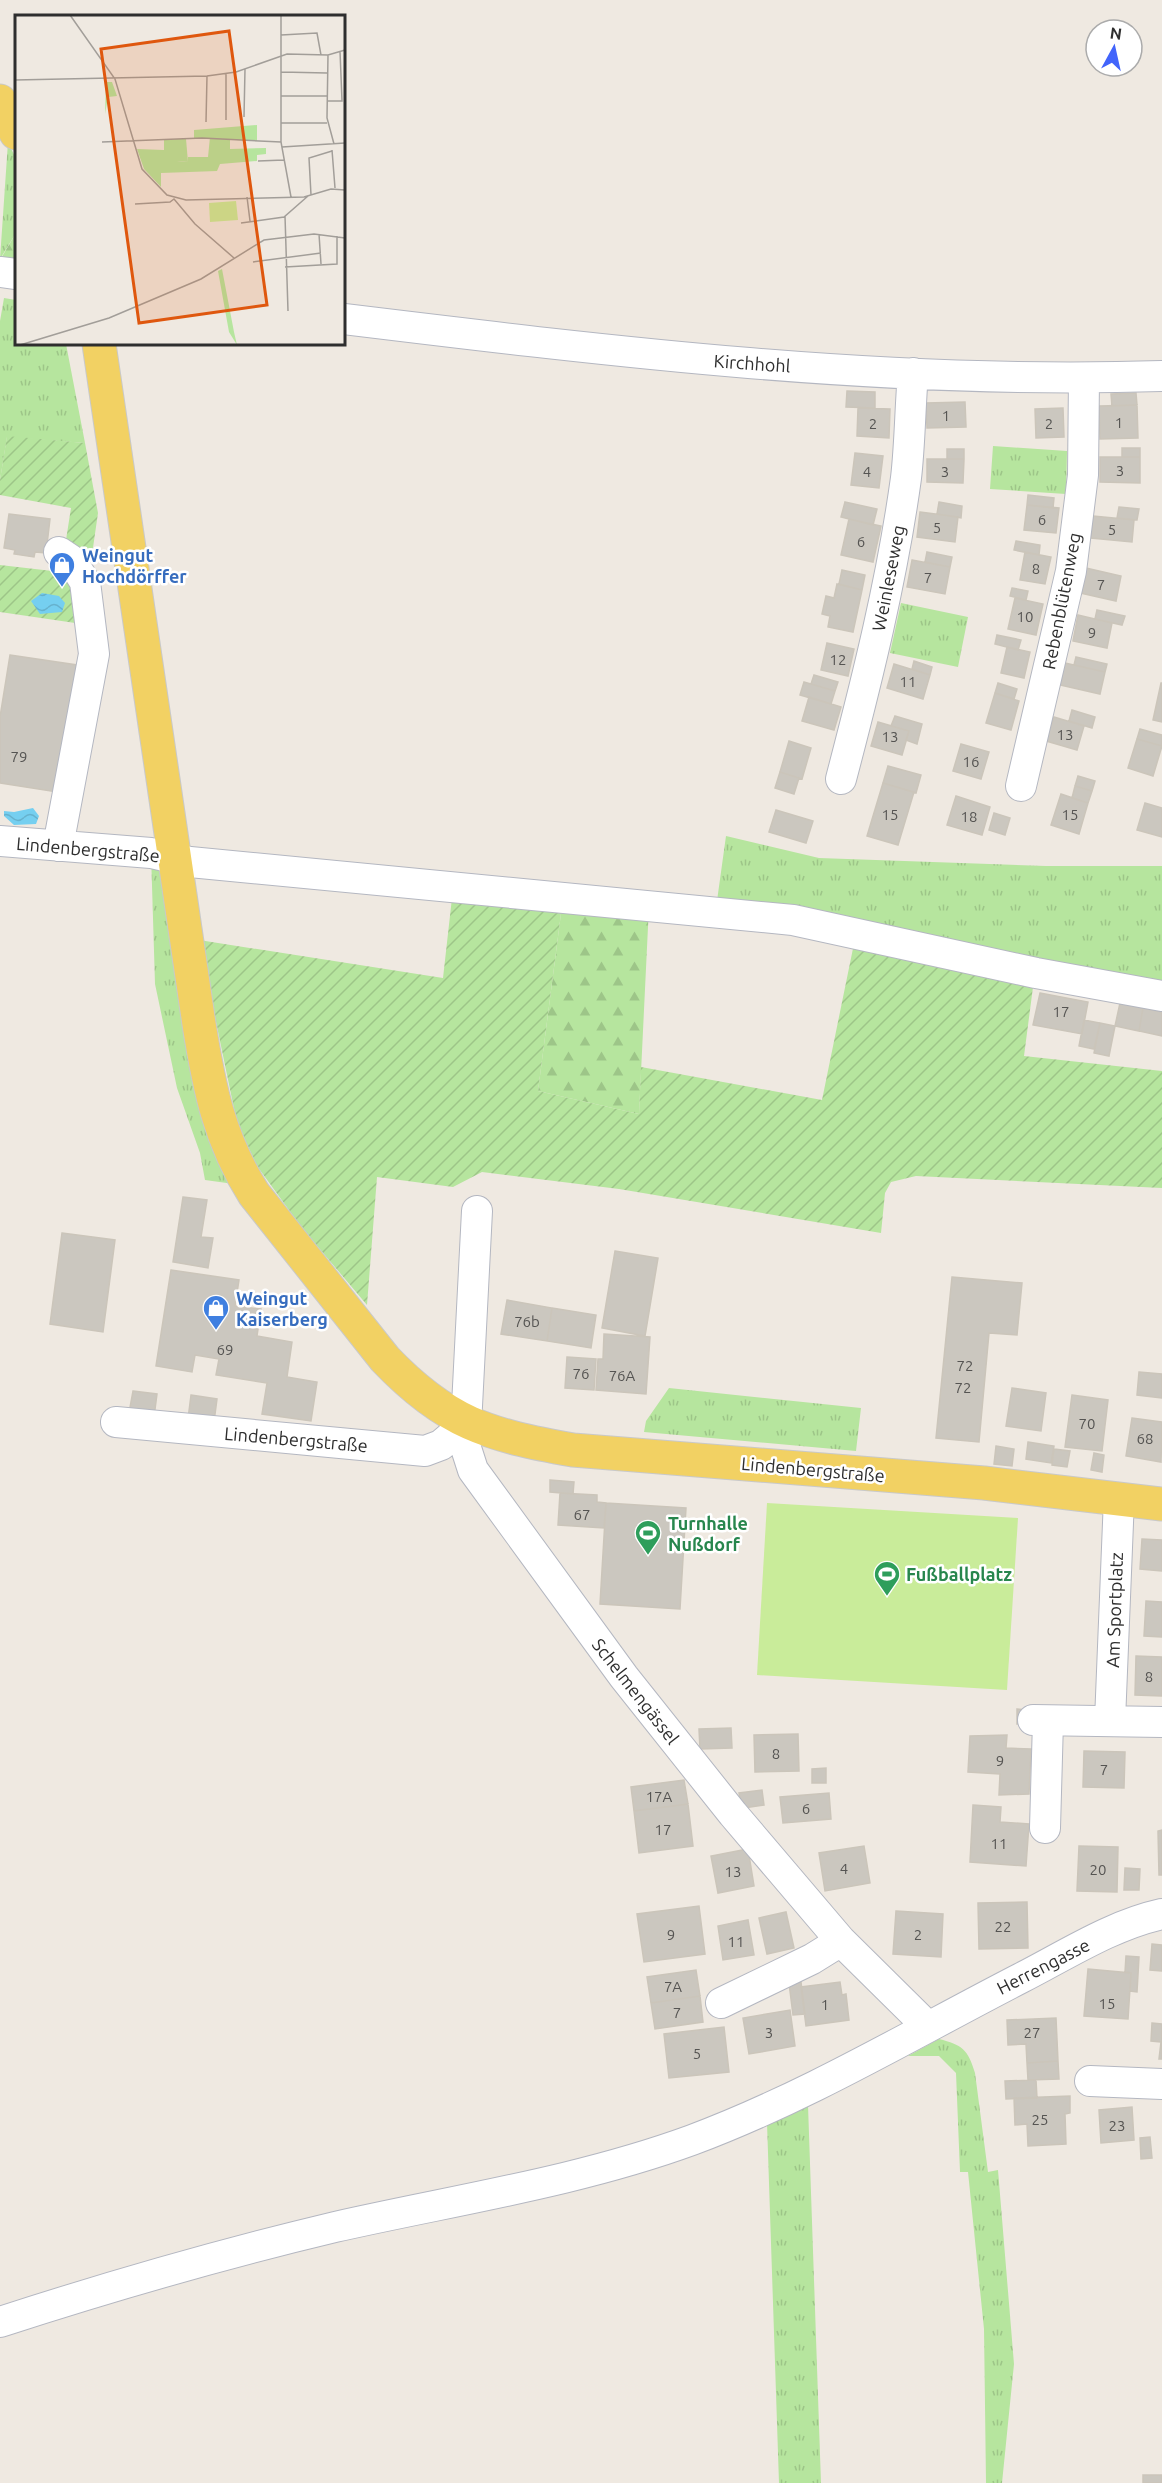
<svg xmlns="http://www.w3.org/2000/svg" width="1162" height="2483" font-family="Ubuntu,sans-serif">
	<defs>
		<pattern id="grass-tufts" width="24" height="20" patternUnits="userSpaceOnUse" patternTransform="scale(1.5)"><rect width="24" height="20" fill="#b6e59e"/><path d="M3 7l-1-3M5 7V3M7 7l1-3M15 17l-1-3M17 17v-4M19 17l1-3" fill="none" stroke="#9dc588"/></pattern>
		<pattern id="forest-firs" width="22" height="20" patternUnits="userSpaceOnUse" patternTransform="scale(1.5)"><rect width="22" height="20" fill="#b6e59e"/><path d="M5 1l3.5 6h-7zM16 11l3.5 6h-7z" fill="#9dc588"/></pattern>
		<pattern id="garden-furrows" width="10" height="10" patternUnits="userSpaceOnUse" patternTransform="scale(1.5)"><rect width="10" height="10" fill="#b6e59e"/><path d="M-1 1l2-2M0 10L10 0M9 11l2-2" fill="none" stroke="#9dc588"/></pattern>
		<pattern id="water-waves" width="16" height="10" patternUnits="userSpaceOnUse" patternTransform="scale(1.5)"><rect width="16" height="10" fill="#75cff0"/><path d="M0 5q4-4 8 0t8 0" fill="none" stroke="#66b2ce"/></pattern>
	</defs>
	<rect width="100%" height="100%" fill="#efe9e1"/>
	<path fill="url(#grass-tufts)" d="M8,142L16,159V233L0,259Z
		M4,298L16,300V344H66L85,443L7,437L0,480V321Z
		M993,446L1067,451L1066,494L990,489Z
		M901,603L968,617L958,667L890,653Z
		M726,836L819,858L1046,866H1162V990L716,908Z
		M151,853L167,871L234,1184L205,1180L200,1153L177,1088L155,984Z
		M669,1388L861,1408L856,1451L644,1432L646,1421Z
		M939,2039C962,2045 968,2049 975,2073L988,2172L998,2170L1014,2364L1002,2483H986L984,2329L968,2172H960L956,2073L939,2056H908Z
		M808,2105L821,2483H779L767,2123Z"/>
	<path fill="url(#forest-firs)" d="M16,233V262L0,260Z
		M563,898L649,906L639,1114L538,1091Z"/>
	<path fill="url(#garden-furrows)" d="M7,436L85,443L98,513L82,624L0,612V565L61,572L71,508L0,495V480Z
		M453,889L563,898L538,1091L639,1114L641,1067L822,1100L858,924L1036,964L1024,1056L1162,1071V1188L916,1176L891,1182L885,1193L881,1233L619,1189L482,1172L453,1187L377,1177L367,1305L302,1228L257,1166L237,1123L199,940L443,978Z"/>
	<path fill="#c9ec9a" d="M767,1503L1018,1518L1007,1690L757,1675Z"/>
	<path fill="url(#water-waves)" d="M42,593L59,596L65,603L62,612L40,614L31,601Z
		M33,808L39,816L36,824L14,825L4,816V811L14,812Z"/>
	<path fill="#cbc7bf" stroke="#cbc5ba" stroke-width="1.5" d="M847,391L875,392V408L846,407Z
		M1136,393L1137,405L1112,406L1111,394Z
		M965,402L966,427L927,428L926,403Z
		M1137,405L1138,438L1100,439L1099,406Z
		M858,408L890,409L889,438L857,436Z
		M1063,408L1064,437L1036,438L1035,409Z
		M1122,448H1140V457H1122Z
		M947,449H964V459H947Z
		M855,453L883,456L879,488L851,485Z
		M1100,457H1140V483L1100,482Z
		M927,459H964L963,483L927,482Z
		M1028,495L1054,498L1053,508L1027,505Z
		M845,502L877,509L873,525L841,517Z
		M939,502L962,506L961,518L937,514Z
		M1027,505L1059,508L1056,533L1024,530Z
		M1119,507L1139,509L1137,520L1117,518Z
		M920,512L958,517L955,542L917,537Z
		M9,514L50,519L46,553L35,552L34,557L14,554L15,550L4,548Z
		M1093,516L1134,520L1132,542L1091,538Z
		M849,519L881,526L873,562L841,555Z
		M1016,541L1040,545L1039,555L1014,550Z
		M927,552L952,557L950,567L925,562Z
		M1025,552L1051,557L1045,584L1020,580Z
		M912,560L950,567L945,594L907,587Z
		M1086,568L1121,576L1116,601L1080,593Z
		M842,570L865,575L862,590L839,584Z
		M837,584L862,590L853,632L828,627L830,616L822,614L826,596L834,598Z
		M1012,588L1028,591L1026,600L1010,596Z
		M1015,598L1043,604L1036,635L1008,629Z
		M1097,610L1125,616L1122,625L1095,619Z
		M1078,615L1112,623L1107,648L1073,641Z
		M997,635L1021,640L1018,650L995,644Z
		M827,643L854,649L848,676L821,670Z
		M1007,647L1030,652L1024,678L1001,673Z
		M10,655L77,665L57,792L0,783V717Z
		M1076,657L1107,664L1105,672L1074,665Z
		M914,661L932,667L930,675L912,669Z
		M1065,663L1105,672L1100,694L1060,685Z
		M894,664L930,675L923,699L887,688Z
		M814,675L838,682L835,691L811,684Z
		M804,682L835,691L831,704L800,695Z
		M998,683L1017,689L1014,699L995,693Z
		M1161,683H1162V722L1153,720Z
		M995,693L1019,701L1011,730L986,723Z
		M809,697L841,707L834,730L802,721Z
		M1072,710L1095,717L1092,728L1069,721Z
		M895,716L922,724L917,744L906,740L909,731L891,726Z
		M1054,717L1084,726L1077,750L1046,741Z
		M878,722L909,731L902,755L871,746Z
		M1140,729L1162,735V746L1137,739Z
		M1137,739L1162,746L1153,776L1128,768Z
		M789,741L811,748L802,779L780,772Z
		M961,744L989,752L981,779L953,771Z
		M888,766L921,775L916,793L883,783Z
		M780,772L799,778L794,794L775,788Z
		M1078,776L1095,781L1092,791L1075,786Z
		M883,783L914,792L898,845L867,836Z
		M1075,786L1092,791L1088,803L1072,798Z
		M1061,794L1088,803L1079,834L1051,825Z
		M956,796L990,807L982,835L947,825Z
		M1145,803L1162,808V837L1137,830Z
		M776,810L813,821L806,843L769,832Z
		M994,813L1010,818L1005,835L989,830Z
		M1040,993L1088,1002L1082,1034L1033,1025Z
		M1120,1003L1143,1008L1139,1031L1115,1026Z
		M1143,1008L1162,1012V1036L1139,1031Z
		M1084,1020L1100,1023L1094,1049L1079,1046Z
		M1100,1023L1115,1026L1109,1056L1094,1053Z
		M183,1197L207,1200L201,1237L213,1238L208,1268L173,1262Z
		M62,1233L115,1240L103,1332L50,1324Z
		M615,1251L658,1258L645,1336L602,1328Z
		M171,1270L239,1280L235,1306L261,1309L257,1336L292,1342L287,1377L317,1382L311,1421L262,1414L267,1383L216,1375L219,1359L195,1355L192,1372L156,1366Z
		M952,1277L1022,1283L1017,1335L989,1333L979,1442L936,1438Z
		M507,1300L552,1308L547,1341L501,1334Z
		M552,1308L596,1315L591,1348L547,1341Z
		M604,1334L650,1337L646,1394L596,1390L598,1359H603Z
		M567,1357L596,1359L594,1390L565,1388Z
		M1139,1372L1162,1374V1398L1137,1395Z
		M1012,1388L1046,1393L1041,1431L1006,1426Z
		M133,1391L157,1394L154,1417L129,1413Z
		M191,1395L217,1399L214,1422L188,1419Z
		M1072,1395L1108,1400L1102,1451L1065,1447Z
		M1132,1418L1162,1422L1161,1462L1126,1456Z
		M1028,1442L1054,1446L1051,1463L1026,1459Z
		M996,1446L1014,1449L1012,1466L994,1464Z
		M1054,1449L1070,1451L1067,1467L1052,1465Z
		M1094,1453L1104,1455L1102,1472L1091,1470Z
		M550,1480L574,1482L573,1494L550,1492Z
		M560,1493L597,1495V1502L606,1503L604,1528L558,1525Z
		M606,1503L686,1508L680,1609L600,1604Z
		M1142,1539L1162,1540V1571L1140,1569Z
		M1146,1601L1162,1602V1637L1144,1636Z
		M1136,1656L1162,1657V1696L1135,1695Z
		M1017,1709L1026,1710V1724H1017Z
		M731,1728L732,1748L700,1749L699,1729Z
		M798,1734L799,1771L755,1772L754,1735Z
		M1007,1735L1006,1748L1031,1749L1029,1794L999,1795L1000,1774L968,1772L970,1736Z
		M1084,1751L1125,1752L1124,1788L1083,1787Z
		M826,1768V1783H812V1769Z
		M684,1780L688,1804L634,1811L631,1787Z
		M762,1790L764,1805L744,1808L741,1803L739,1793Z
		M829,1793L831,1819L783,1823L780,1797Z
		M688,1804L693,1846L639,1853L634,1811Z
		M973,1805L1001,1807L1000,1822L1029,1824L1026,1866L970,1862Z
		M1162,1830V1875H1159L1158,1831Z
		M864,1846L870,1883L825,1891L819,1853Z
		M1079,1846L1118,1847L1117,1892L1077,1891Z
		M748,1849L754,1886L718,1893L711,1856Z
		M1125,1868L1140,1869L1139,1890H1124Z
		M1027,1902L1028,1948L979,1949L978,1903Z
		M699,1906L705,1954L644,1962L637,1914Z
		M896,1911L943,1914L941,1957L893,1954Z
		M786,1912L794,1948L767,1954L759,1918Z
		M748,1920L754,1955L723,1960L718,1926Z
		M1152,1944L1162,1945V1971L1150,1970Z
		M1126,1956L1139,1957L1137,1992L1130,1991L1131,1973L1125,1972Z
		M1088,1969L1131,1973L1128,2019L1084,2016Z
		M696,1970L700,1996L651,2003L647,1977Z
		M801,1982L805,2014L793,2015L789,1983Z
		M840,1982L842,1995L846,1994L849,2020L806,2026L801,1987Z
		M700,1996L703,2022L655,2029L651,2003Z
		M790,2010L795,2046L749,2054L743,2018Z
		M1056,2018L1058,2061L1027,2063L1026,2044L1008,2045L1007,2020Z
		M1152,2023L1162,2024V2059H1159L1161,2042L1151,2041Z
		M724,2027L729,2072L669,2078L664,2034Z
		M1058,2061L1059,2079L1028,2080L1027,2063Z
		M1036,2080L1037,2098L1006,2099L1005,2081Z
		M1070,2096V2113L1065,2114L1066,2144L1028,2146L1027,2124L1015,2125L1014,2098Z
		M1132,2107L1134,2140L1101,2143L1099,2110Z
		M1150,2137L1152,2158L1141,2159L1140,2138Z
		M1143,2475H1162V2483H1143Z"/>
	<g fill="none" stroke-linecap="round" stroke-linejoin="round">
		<g stroke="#b4b7c1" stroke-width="32">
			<path id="minor" d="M0,272L16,274
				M344,319C615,352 888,385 1162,376
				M841,779C867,680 892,580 906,478C910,444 910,408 913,373
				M1021,786L1071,571L1083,475L1084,378
				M0,841L151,853L190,862L793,920L1036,973L1162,996
				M58,846L94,654L85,582L71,560L59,552
				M477,1211L465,1445L473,1470L624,1677L733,1814L841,1941L928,2027
				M116,1422L425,1451L441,1445L467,1423
				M1033,1720L1162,1722
				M1110,1721L1119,1498
				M1045,1828L1048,1721
				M721,2003L812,1959L841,1941
				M1090,2081L1162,2084
				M0,2322C111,2286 222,2254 335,2227C454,2200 577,2182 692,2140C807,2097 912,2034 1021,1978C1066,1955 1112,1925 1162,1914"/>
		</g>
		<g stroke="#c9c9c9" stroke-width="35">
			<path id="major" d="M0,101L16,133
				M99,344L199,1024C209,1087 219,1139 254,1194L385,1359C446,1423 488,1435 573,1450L984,1483L1162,1504"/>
		</g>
		<use href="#minor" stroke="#fff" stroke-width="30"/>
		<use href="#major" stroke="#f2d163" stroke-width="33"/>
	</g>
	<defs>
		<g id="shop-pin" transform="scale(1.35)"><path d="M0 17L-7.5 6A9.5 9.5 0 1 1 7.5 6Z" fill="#3f7fe0" stroke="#fff"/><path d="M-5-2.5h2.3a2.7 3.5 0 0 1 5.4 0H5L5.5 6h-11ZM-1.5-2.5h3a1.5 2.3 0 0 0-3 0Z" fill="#fff"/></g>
		<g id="stadium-pin" transform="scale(1.35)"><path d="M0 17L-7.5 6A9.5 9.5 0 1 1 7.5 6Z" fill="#2e9e5b" stroke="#fff"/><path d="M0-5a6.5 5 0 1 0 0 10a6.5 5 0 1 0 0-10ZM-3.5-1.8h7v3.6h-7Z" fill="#fff"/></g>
	</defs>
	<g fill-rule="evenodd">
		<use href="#shop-pin" x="62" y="565"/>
		<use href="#shop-pin" x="216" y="1308"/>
		<use href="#stadium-pin" x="648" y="1533"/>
		<use href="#stadium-pin" x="887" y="1574"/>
	</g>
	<g text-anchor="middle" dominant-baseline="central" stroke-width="5" stroke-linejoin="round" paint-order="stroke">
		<g font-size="15" fill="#555452">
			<text x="946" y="415">1</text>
			<text x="1119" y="422">1</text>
			<text x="873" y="423">2</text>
			<text x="1049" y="423">2</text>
			<text x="1120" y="470">3</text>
			<text x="867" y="471">4</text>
			<text x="945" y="471">3</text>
			<text x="1042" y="519">6</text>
			<text x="937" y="527">5</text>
			<text x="1112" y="529">5</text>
			<text x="861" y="541">6</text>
			<text x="1036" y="568">8</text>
			<text x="928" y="577">7</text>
			<text x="1101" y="584">7</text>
			<text x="1025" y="616">10</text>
			<text x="1092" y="632">9</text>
			<text x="838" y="659">12</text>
			<text x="908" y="681">11</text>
			<text x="1065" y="734">13</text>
			<text x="890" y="736">13</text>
			<text x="19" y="756">79</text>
			<text x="971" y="761">16</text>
			<text x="890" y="814">15</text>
			<text x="1070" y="814">15</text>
			<text x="969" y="816">18</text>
			<text x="1061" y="1011">17</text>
			<text x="527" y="1321">76b</text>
			<text x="225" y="1349">69</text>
			<text x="965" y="1365">72</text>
			<text x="581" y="1373">76</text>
			<text x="622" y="1375">76A</text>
			<text x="963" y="1387">72</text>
			<text x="1087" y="1423">70</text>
			<text x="1145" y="1438">68</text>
			<text x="582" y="1514">67</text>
			<text x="1149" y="1676">8</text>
			<text x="776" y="1753">8</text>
			<text x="1000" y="1760">9</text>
			<text x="1104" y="1769">7</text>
			<text x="659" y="1796">17A</text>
			<text x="806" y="1808">6</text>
			<text x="663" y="1829">17</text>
			<text x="999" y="1843">11</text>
			<text x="844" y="1868">4</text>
			<text x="1098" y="1869">20</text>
			<text x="733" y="1871">13</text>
			<text x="1003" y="1926">22</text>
			<text x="671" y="1934">9</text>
			<text x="918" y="1934">2</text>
			<text x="736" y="1941">11</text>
			<text x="673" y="1986">7A</text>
			<text x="1107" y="2003">15</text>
			<text x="825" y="2004">1</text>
			<text x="677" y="2012">7</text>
			<text x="769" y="2032">3</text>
			<text x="1032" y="2032">27</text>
			<text x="697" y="2053">5</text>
			<text x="1040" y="2119">25</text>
			<text x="1117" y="2125">23</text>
		</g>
		<g font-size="18" fill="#2e2e2e" stroke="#fff">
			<text transform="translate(752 363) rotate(4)">Kirchhohl</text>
			<text transform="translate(888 578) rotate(-79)">Weinleseweg</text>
			<text transform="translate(1061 601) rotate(-79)">Rebenblütenweg</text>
			<text transform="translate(88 849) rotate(5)">Lindenbergstraße</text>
			<text transform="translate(296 1439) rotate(5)">Lindenbergstraße</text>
			<text transform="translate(813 1469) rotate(5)">Lindenbergstraße</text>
			<text transform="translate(1114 1610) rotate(-88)">Am Sportplatz</text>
			<text transform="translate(636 1691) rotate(52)">Schelmengässel</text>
			<text transform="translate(1043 1966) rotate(-27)">Herrengasse</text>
		</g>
		<g font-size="18" font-weight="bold" fill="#366cbe" stroke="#fff" text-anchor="start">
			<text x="82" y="555">Weingut<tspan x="82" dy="21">Hochdörffer</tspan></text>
			<text x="236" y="1298">Weingut<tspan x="236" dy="21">Kaiserberg</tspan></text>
		</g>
		<g font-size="18" font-weight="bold" fill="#27864d" stroke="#fff" text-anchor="start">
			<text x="668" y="1523">Turnhalle<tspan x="668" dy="21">Nußdorf</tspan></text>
			<text x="906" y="1574">Fußballplatz</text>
		</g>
	</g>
	<g transform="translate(15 15)">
		<rect width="330" height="330" fill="#efe9e1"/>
		<path d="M91,67H97L102,81L93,82L90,99ZM242,110V126L179,123V115ZM207,254L219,317L222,330L214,317L203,256Z" fill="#b6e59e"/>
		<path d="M162,124H171L173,147L162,146Z" fill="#b6e59e"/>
		<path d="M195,122L215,124V134L251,133V139L242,140V146L205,149L202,156L146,158V172L129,154L122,134L149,135V125L162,124V146L173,147V142H193Z" fill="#b6e59e"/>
		<path d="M221,186L223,205L195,207L194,188Z" fill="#c9ec9a"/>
		<path fill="none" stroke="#a29e99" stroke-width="1.5" d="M55,0L100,64L127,154L152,180L171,185L289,182L316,174L330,175M266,0V127L276,182M266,20L302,18L306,40M313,40L312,103L319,129M266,57L312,58M0,65L192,61L221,57L272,39L313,40L330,35M266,81H312M312,86H327L325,36M229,102L230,54M211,105V59M191,107L192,61M266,108H312M87,127L187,123L266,127M267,132L330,128M317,135L320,173M243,146L269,145M296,180L294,143L317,136M232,182L235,206M120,189L155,187L159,184L180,209L219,243M270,201L273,296M226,208L269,202L293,181M304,219L306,249M238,247L306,238M270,252L322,249V221M5,330L94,303L186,264L249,225L299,219L330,223"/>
		<path fill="#df570e" fill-opacity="0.15" stroke="#df570e" stroke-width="3" d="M214,16L252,290L124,308L86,34Z"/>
		<rect width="330" height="330" fill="none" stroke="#2e2e2e" stroke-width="3"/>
	</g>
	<g transform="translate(1114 48) rotate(8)"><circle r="28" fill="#ffffff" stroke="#ababab" stroke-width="1.5"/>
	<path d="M0-4.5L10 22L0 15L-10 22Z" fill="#4264fb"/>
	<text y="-9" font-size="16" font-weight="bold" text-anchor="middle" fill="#2e2e2e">N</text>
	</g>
</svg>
